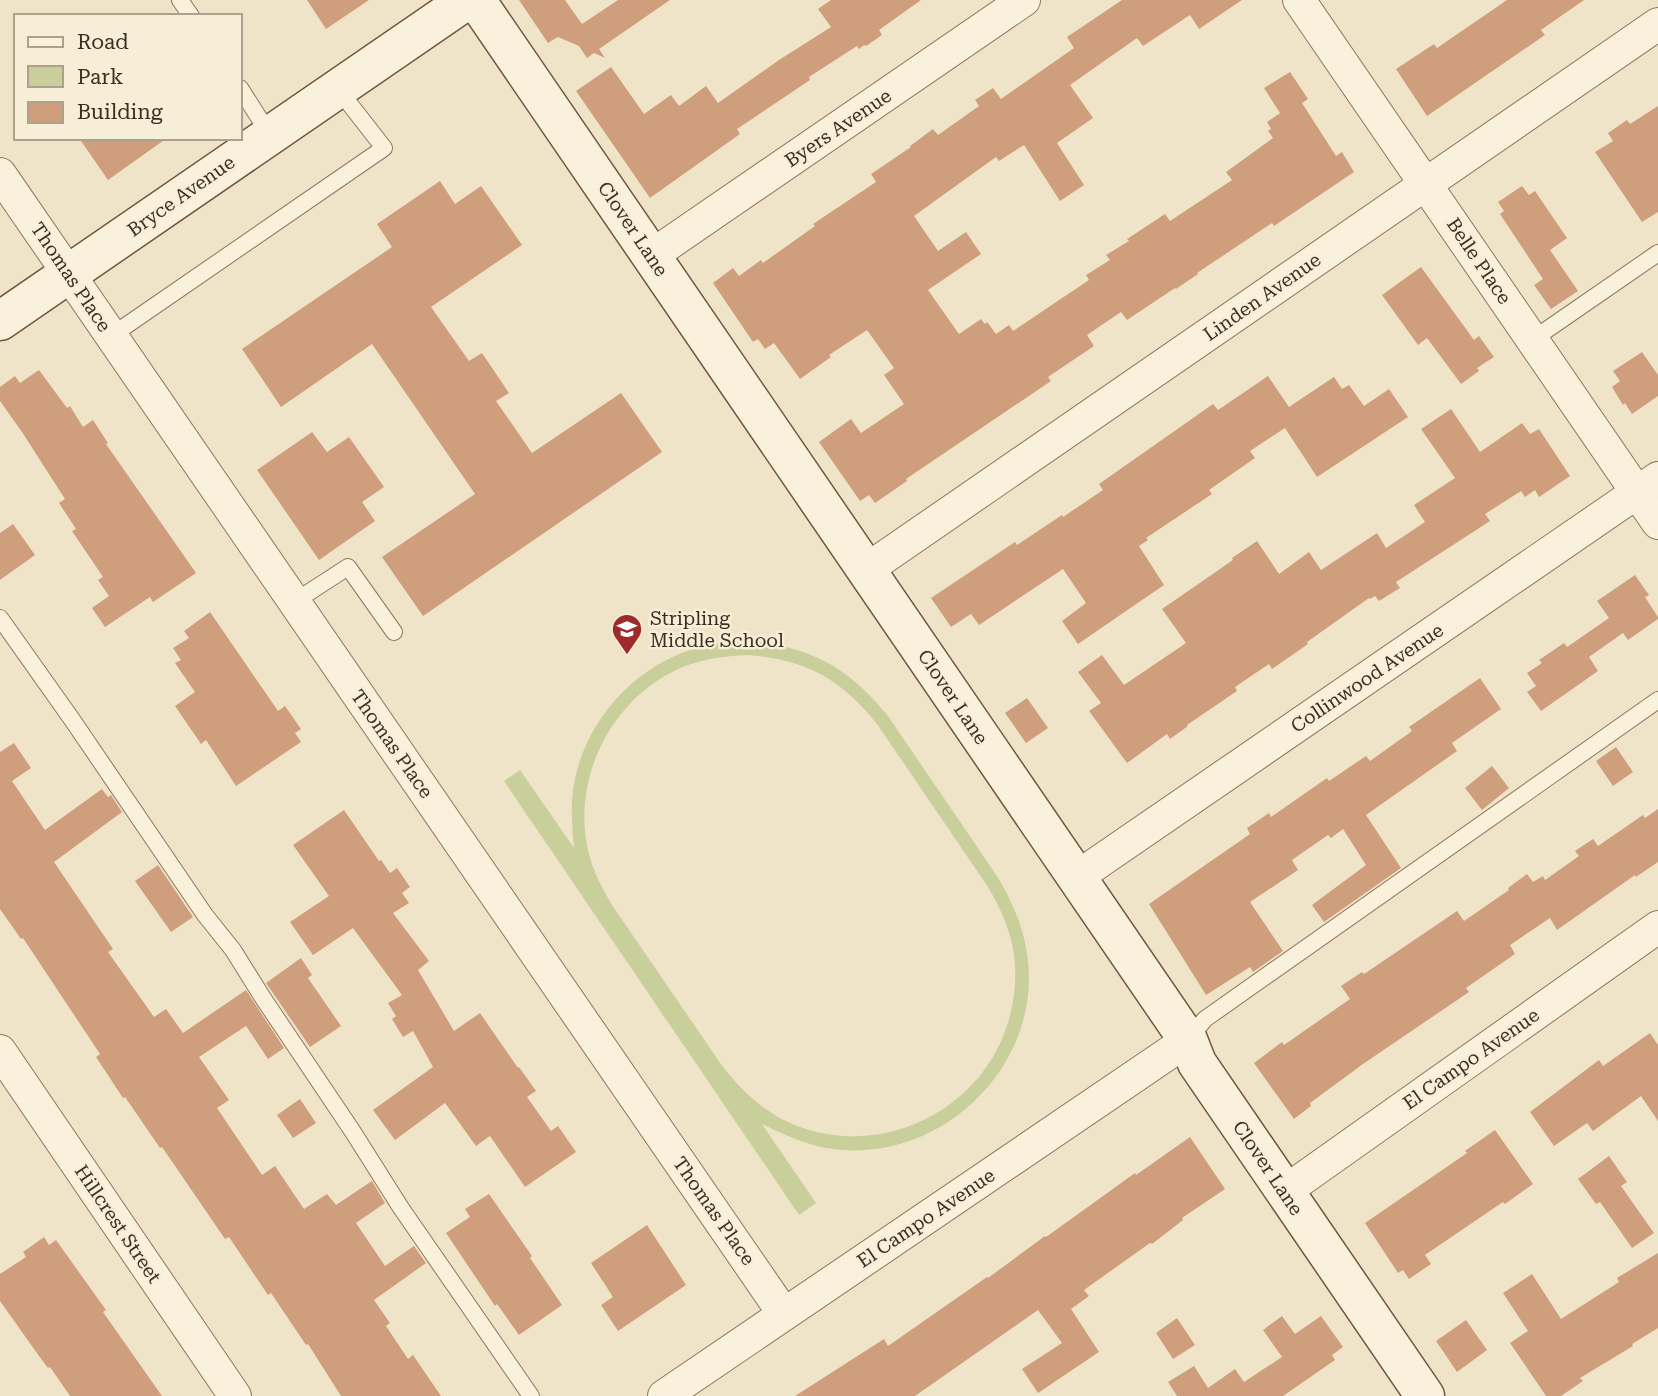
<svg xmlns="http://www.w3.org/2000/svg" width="1658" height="1396" font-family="'Roboto Serif',serif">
	<rect width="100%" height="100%" fill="#f0e4c8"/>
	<path fill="#c9cf9b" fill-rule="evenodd" d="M750,641C813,648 848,667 888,716L999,879C1012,902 1023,926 1027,953C1045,1068 935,1171 821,1147C800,1142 781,1133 762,1124L816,1203L799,1215L504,781L520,770L574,848C572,826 570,805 574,784C585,721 635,665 697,648C714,643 732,642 750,641ZM749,655C807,660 841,679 877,724L988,887C996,901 1003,914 1008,930C1018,958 1017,990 1009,1019C985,1107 888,1157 803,1128C769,1117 745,1094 723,1067L612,905C604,891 596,877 591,861C568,787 607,703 676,670C699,659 724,656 749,655Z"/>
	<path fill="#cf9f7d" d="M307,0H369L326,29Z
		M519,0H565L582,24L618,0H670L599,49L605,58L594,53L587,58L579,46L558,37L548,43Z
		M831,0H921L879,30L882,35L866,46L864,45L859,49L857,46L809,77L810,80L737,129L740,134L650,198L576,91L611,67L644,114L671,95L679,106L706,86L718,103L779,60L831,27L818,9Z
		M1122,0H1242L1199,29L1190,15L1143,46L1137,38L1070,85L1093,118L1057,143L1084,185L1060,201L1024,145L999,161L996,157L914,216L938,251L966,232L981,254L928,290L959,334L981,319L985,324L987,322L996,334L1009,325L1013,331L1089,280L1086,275L1110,260L1106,255L1129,241L1127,239L1165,214L1170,221L1232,180L1226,172L1273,138L1268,131L1271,129L1267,122L1280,113L1264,88L1290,72L1308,99L1302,103L1336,156L1342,152L1354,172L1274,226L1272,223L1197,273L1198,274L1176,289L1175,288L1127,320L1121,312L1087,335L1094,346L1048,377L1051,381L906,479L907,481L875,503L869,495L860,501L819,442L851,419L861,433L904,404L884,375L894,368L867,330L829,355L831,357L800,379L774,343L765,349L758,339L753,342L713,283L733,268L739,276L761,260L763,263L815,226L813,224L876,182L871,174L911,147L910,146L933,129L938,135L979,106L975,100L993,88L1001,99L1074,48L1067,37Z
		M1507,0H1584L1541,30L1545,35L1427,116L1396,69L1434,44L1437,48Z
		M1658,106V212L1642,222L1595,152L1613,141L1608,133L1627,120L1630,124Z
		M79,138H167L108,180Z
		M440,181L455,204L481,186L522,245L431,307L469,361L482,353L509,393L496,401L532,453L621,393L662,452L423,616L382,557L475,494L372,344L281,407L242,349L392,247L377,224Z
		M1522,186L1529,195L1535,191L1567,238L1550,250L1578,291L1551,309L1534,285L1543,279L1500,214L1504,211L1498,202Z
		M1421,267L1474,340L1479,336L1494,357L1477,368L1479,371L1461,384L1427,338L1418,345L1382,295Z
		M1642,352L1658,375V396L1632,414L1625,403L1623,405L1612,387L1620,381L1613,371Z
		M39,370L67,408L70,406L83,427L93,420L108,443L106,444L196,573L153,602L150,597L105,627L92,608L109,596L98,580L103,577L72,531L76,529L59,503L65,499L22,432L0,401V387L15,376L20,383Z
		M1268,376L1289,407L1334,377L1342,389L1349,385L1364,406L1389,389L1408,417L1317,477L1285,428L1250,451L1255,458L1209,490L1212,494L1146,538L1148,540L1139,546L1164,585L1078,644L1062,621L1086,603L1063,569L979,625L971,614L951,627L931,598L1015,542L1017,545L1062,515L1063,517L1103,490L1099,484L1213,404L1218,410Z
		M1451,409L1480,452L1522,423L1530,434L1539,429L1570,476L1539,497L1535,490L1525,497L1521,491L1485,514L1490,521L1396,582L1400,588L1379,601L1375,596L1370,599L1369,598L1307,642L1308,644L1285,660L1272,669L1269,664L1235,687L1237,691L1187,725L1188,726L1170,739L1167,734L1127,763L1089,711L1101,703L1078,672L1102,655L1124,685L1186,643L1162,609L1233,560L1232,558L1257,541L1279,574L1309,552L1321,570L1377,533L1386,548L1425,522L1414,505L1455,478L1421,429Z
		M312,432L327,452L349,437L384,487L362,502L375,521L319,560L257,470Z
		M13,524L35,555L0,580V533Z
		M1635,575L1649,595L1645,597L1658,617V619L1628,640L1623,633L1589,657L1598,671L1541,711L1527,692L1536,686L1527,673L1542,663L1539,660L1564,643L1567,647L1609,618L1597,601Z
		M210,612L278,711L285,706L301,729L295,733L301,742L236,786L206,740L201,744L175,706L195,692L175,663L181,660L173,648L189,638L184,631Z
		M1480,678L1501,709L1452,743L1457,751L1366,815L1401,868L1324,922L1312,905L1366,865L1343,829L1331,838L1328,835L1292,860L1298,870L1250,902L1283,951L1253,972L1250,967L1206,995L1149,904L1250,834L1247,828L1269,813L1271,817L1327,778L1329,781L1366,756L1370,761L1412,731L1409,727Z
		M1027,698L1048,728L1026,743L1005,713Z
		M14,743L31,768L12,781L45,830L102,789L108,797L111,795L122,812L54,862L113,949L108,952L154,1017L166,1009L183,1033L246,990L284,1048L268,1059L246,1026L199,1057L229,1100L217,1108L262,1175L275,1166L304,1209L327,1194L336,1205L372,1181L385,1203L356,1223L385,1266L414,1246L426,1263L374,1300L390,1323L386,1326L408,1359L413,1355L441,1396H341L308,1344L306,1345L271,1293L268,1295L229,1237L225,1239L162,1147L160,1148L125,1097L123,1098L96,1057L100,1054L23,938L21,939L0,909V752Z
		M1616,747L1633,772L1613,786L1596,761Z
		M1492,766L1509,788L1482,810L1465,788Z
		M1658,809V862L1636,877L1635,875L1557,930L1550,918L1510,945L1515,954L1466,988L1469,992L1363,1064L1310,1103L1311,1106L1294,1119L1254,1063L1282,1042L1284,1045L1350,999L1341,986L1362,972L1364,974L1457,911L1464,921L1509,890L1508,888L1527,874L1533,882L1543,876L1545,880L1579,856L1575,851L1593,839L1598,846L1643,815L1645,818Z
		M344,810L379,861L381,860L390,873L397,868L410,887L402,893L409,903L393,913L429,961L418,970L454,1031L480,1013L518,1068L519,1067L536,1091L527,1097L551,1131L558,1126L576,1152L525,1187L490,1136L476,1146L445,1103L395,1140L373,1110L433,1067L413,1031L403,1037L392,1019L396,1016L388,1003L402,995L353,928L313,955L290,922L329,896L293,845Z
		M158,865L193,917L171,932L135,881Z
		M301,958L312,975L308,978L341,1026L310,1047L266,983Z
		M1650,1033L1658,1045V1121L1641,1096L1593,1131L1587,1123L1554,1146L1530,1112L1599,1060L1603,1066Z
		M300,1099L316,1123L293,1138L277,1115Z
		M1495,1130L1533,1184L1505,1204L1503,1202L1425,1255L1431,1264L1409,1279L1403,1270L1398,1273L1365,1223L1467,1153L1465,1151Z
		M1190,1137L1225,1189L1182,1218L1183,1220L1152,1244L1150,1243L1084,1290L1089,1296L1071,1309L1099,1352L1038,1393L1022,1369L1062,1343L1038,1310L915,1396H795L884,1339L888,1346L987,1277L988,1278L1045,1236L1046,1237L1135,1173L1136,1175Z
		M1609,1156L1627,1182L1621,1186L1654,1233L1632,1248L1600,1202L1596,1204L1578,1179Z
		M489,1194L532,1256L530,1258L562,1305L519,1335L497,1304L495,1306L446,1233L470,1217L465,1209Z
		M647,1225L686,1285L618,1331L601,1305L613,1297L591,1263Z
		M44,1237L49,1245L56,1240L106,1310L103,1312L162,1396H70L50,1367L48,1368L39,1356L0,1301V1274L26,1257L23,1252Z
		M1658,1253V1328L1632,1344L1633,1346L1580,1378L1583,1381L1561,1396H1546L1510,1343L1528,1331L1503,1293L1532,1274L1561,1319L1619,1282L1617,1278Z
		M1282,1316L1295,1334L1321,1316L1343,1347L1332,1355L1335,1360L1283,1396H1177L1168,1382L1194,1366L1208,1388L1235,1369L1244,1382L1282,1357L1263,1330Z
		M1177,1318L1195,1345L1173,1359L1156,1333Z
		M1466,1320L1487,1350L1457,1372L1436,1341Z"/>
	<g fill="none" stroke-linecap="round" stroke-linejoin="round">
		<g stroke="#8d765c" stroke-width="18">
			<path id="lane" d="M180,0L191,16
				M240,88L270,135
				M111,336L384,148L338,89
				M1532,340L1658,253
				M294,602L348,567L394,632
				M0,618L73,721L205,915L233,950L263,998L353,1132L401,1208L531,1396
				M1188,1040L1205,1019L1658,700"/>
		</g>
		<g stroke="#8d765c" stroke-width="34">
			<path id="street" d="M1299,0L1658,523
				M0,174L784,1314
				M651,256L1024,0
				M866,570L1658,24
				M1077,877L1658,478
				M0,1051L235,1396
				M1284,1192L1658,927
				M664,1396L1188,1040"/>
		</g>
		<g stroke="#6f573f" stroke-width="41">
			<path id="secondary" d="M476,0L1188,1040L1197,1063L1425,1396
				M0,321L467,0"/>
		</g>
		<use href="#lane" stroke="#faf1dc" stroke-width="16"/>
		<use href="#street" stroke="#faf1dc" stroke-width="32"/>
		<use href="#secondary" stroke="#faf1dc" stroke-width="38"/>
	</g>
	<defs>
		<g id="school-pin" transform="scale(1.575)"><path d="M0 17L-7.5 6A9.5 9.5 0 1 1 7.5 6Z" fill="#9e2a2b" stroke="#f7eed8"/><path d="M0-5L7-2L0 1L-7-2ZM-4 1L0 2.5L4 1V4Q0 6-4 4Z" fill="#fff"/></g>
	</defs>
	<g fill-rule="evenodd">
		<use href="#school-pin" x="627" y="629"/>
	</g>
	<g text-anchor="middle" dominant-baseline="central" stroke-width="5" stroke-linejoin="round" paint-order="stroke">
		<g font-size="19" fill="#3d2e20" stroke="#f7eed8">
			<text transform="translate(838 128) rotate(-34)">Byers Avenue</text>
			<text transform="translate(181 196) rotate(-35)">Bryce Avenue</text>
			<text transform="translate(633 229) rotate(56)">Clover Lane</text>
			<text transform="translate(1479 261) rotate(56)">Belle Place</text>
			<text transform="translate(71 277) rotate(56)">Thomas Place</text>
			<text transform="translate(1262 297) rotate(-35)">Linden Avenue</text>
			<text transform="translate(1367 678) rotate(-34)">Collinwood Avenue</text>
			<text transform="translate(953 697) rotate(56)">Clover Lane</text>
			<text transform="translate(392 744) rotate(55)">Thomas Place</text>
			<text transform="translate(1471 1059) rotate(-35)">El Campo Avenue</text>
			<text transform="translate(1268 1168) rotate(56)">Clover Lane</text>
			<text transform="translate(714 1211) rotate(55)">Thomas Place</text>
			<text transform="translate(926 1218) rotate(-34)">El Campo Avenue</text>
			<text transform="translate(118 1224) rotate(56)">Hillcrest Street</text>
		</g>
		<g font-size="19" fill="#3d2e20" stroke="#f7eed8" text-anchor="start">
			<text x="650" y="618">Stripling<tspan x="650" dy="22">Middle School</tspan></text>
		</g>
	</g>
	<rect x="14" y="14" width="228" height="126" fill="#f7eed8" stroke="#ada18e" stroke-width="2"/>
	<rect x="28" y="37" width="35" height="10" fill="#faf1dc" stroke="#ada18e" stroke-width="2"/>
	<text x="77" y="49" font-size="21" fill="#3d2e20">Road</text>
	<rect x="28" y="66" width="35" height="21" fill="#c9cf9b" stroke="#ada18e" stroke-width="2"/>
	<text x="77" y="84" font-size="21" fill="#3d2e20">Park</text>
	<rect x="28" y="102" width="35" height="21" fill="#cf9f7d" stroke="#ada18e" stroke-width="2"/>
	<text x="77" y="119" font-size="21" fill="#3d2e20">Building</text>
</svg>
